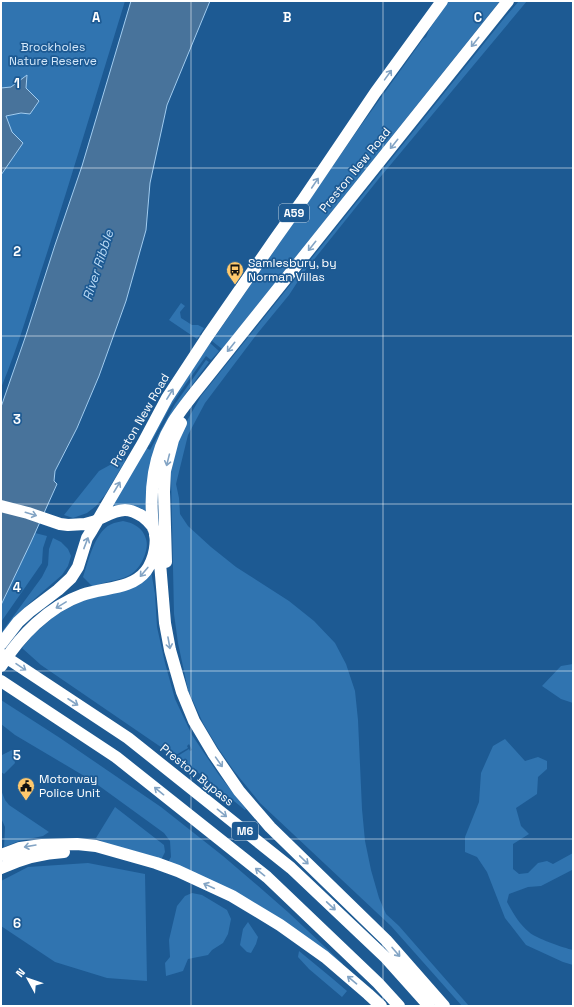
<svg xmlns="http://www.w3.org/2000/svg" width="574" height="1007" font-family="'Space Grotesk',sans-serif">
	<rect width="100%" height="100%" fill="#1d5a93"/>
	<path fill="#3074b0" d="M1,1H125C99,85 74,169 47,253C32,298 19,345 1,388Z
		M448,1H500L222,349L212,341L357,131L423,39L426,37L429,30Z
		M519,1H527L377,181L304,272L289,295L257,334L205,403L188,435L176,484L179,498L180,514L188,526L211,547L236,567L289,601L314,621L335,643L346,664L355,691L358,720L362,809L365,841L371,870L379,898L386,914L399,926L469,1006H462L391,926L260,803L234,771L218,748L203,723L188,690L178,643L174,614L171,473L177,444L188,419L201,396L506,16Z
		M181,303L185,306L180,312L181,318L192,325H198L204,328L197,339L169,320Z
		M210,343L219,351L211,360L206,356L180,392L170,407L150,445L148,444L167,408L180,388Z
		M206,360L209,362L186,393L172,415L146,511C134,504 126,503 112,506L146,448L150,450L175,404Z
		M123,456L125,461L105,495L96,506L87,513L73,518L64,515L99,471L119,460Z
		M123,521C134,523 143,528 146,539C148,545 146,552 144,557C133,584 113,577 93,587L83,577C89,560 95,529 114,523C117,522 120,522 123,521Z
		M35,533L47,536L43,548L42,563L1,622V605Z
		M53,538L61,542L68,549L71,556L68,566L62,575L24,608L1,634V633L42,577L48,565L49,549Z
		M151,571L155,594L157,627L165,663L175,699L192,735L219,775L246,809L245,810L203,776L176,757L189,749L190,751L192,750L189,744L187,746L188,748L174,756L41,665L22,648L34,634L57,614L86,599Z
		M573,664V703L561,699L542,686L561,666Z
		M1,700L60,738L161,807L223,856L257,885L289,913L343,964L342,965L168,862L171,857L170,841L164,833L91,780L15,735L1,724Z
		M505,739L525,761L538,757L547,761V769L538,777L537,794L516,808L521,826L529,834L513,844V869L519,874L528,873L538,863L547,861L553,864L573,853V869L572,870L541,886L528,887L509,894L507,902C513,913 519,924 529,932C535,938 564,948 573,950V965L563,962L526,945L505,918L487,872L477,857L465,852V837L479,802L481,773L493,746Z
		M12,750L15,763L4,774L1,772V754L2,755Z
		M1,790L5,800L9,805L49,832L43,836L19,841L4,847L5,827L1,818Z
		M115,807L164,845L165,852L161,860L110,846L96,838Z
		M88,863L145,874L147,981L107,978L55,962L1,926V881L28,867Z
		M192,893L202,895L227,910L231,919L228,934L223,943L212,950L208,955L188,959L183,971L166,976L165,963L170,957L169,940L177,906L185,896Z
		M248,922L258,937L256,944L251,953L247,952L240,945L243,929Z
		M299,951L333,979L347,991L342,997L309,969L298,957Z"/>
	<path fill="#48739b" stroke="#a1ccf0" d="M131,1H210L167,105L150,183L146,230L126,301L99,376L77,428L55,471L54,481L57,484L31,542L1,605V407L26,335L55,245L82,166Z
		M27,75L26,88L39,101L30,114L21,113L6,116L12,132L23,143L1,175V88L11,87Z"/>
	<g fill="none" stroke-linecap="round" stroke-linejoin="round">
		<path stroke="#fff" stroke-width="12" d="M1,506L28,513L60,524L68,525L85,524L96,521
			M153,528C149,489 153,455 173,422C186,402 202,384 216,366L508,1
			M155,535L160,563L165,623L170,650L182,692L194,721L213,753L239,791L270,827L386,940L444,1006
			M166,562L164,492L165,471L173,440L181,423
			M1,644L18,622L29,612L58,590L71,578L78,567L87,538L92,530L143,443L167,398L207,337L275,239L302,201L375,93L442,1
			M1,654L128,738L291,868L386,958L429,1006
			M1,666C20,636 48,607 82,595C104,587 131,590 146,571C154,560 159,540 153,527C150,523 146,519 142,516C137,513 131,510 125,510C115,510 106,516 97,520
			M1,681L116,757L267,877L378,983L399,1006
			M1,855L20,848L42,845L77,844L96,846L156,863L178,871L232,896L280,925L325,957L368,994L381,1006
			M1,868C21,859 41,853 64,852"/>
	</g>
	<defs><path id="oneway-shaft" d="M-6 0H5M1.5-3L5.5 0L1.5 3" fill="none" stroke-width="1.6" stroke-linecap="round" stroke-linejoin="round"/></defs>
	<g stroke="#83a4c4">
		<use href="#oneway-shaft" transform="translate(475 42) rotate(129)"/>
		<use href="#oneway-shaft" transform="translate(388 75) rotate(-54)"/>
		<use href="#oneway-shaft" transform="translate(394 144) rotate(129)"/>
		<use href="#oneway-shaft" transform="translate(315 183) rotate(-56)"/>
		<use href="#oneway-shaft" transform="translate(312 246) rotate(129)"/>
		<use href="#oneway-shaft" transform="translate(231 347) rotate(129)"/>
		<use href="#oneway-shaft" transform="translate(170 394) rotate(-58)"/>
		<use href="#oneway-shaft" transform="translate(168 460) rotate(104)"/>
		<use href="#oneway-shaft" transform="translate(117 487) rotate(-59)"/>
		<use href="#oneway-shaft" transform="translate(31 514) rotate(17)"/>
		<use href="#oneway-shaft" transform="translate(86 543) rotate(-69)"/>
		<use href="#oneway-shaft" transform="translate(144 572) rotate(130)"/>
		<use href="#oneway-shaft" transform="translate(61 605) rotate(149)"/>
		<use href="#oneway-shaft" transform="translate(169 643) rotate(80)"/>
		<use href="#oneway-shaft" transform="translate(21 667) rotate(34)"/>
		<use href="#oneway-shaft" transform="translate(73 702) rotate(33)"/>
		<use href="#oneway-shaft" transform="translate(219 762) rotate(55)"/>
		<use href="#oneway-shaft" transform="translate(159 791) rotate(-141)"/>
		<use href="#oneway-shaft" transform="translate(222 813) rotate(39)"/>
		<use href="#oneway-shaft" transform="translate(30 846) rotate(170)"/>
		<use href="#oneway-shaft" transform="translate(304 860) rotate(44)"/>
		<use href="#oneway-shaft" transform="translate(260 872) rotate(-141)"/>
		<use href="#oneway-shaft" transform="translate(209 886) rotate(-155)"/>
		<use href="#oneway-shaft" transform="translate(331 906) rotate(43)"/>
		<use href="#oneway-shaft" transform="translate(396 952) rotate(49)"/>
		<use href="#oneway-shaft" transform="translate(352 980) rotate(-140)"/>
	</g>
	<path fill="none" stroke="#fff" stroke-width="1" stroke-opacity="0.55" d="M191,1V1006M383,1V1006M1,168H573M1,336H573M1,504H573M1,671H573M1,839H573"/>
	<defs>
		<g id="bus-pin" transform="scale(0.9)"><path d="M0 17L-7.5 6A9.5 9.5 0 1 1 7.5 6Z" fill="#fec86c" stroke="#1d5a93"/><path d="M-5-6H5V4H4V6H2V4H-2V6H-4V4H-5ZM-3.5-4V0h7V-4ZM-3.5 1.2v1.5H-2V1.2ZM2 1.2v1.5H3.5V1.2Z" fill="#111"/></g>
		<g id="civic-pin" transform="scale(0.9)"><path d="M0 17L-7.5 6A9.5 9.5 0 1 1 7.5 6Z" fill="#fec86c" stroke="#1d5a93"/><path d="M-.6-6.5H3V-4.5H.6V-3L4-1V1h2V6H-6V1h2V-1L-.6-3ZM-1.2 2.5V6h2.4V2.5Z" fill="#111"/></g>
	</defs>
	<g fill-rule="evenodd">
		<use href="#bus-pin" x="235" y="270"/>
		<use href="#civic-pin" x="26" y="786"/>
	</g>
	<g text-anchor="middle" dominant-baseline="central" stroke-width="3.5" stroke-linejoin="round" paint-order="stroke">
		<g fill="#1d5a93" stroke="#bbcedf" stroke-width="1">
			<rect x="279" y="204" width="30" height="18" rx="3"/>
			<rect x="232" y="822" width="26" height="18" rx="3"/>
		</g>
		<g font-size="11" font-weight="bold" fill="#fff">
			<text x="294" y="213">A59</text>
			<text x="245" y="831">M6</text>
		</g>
		<g font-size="12" fill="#d4e8fa" stroke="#1d5a93">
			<text x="53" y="47">Brockholes<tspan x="53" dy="14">Nature Reserve</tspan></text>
		</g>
		<g font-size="12" fill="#fff" stroke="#1d5a93">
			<text transform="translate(355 170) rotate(-51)">Preston New Road</text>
			<text transform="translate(140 420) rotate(-60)">Preston New Road</text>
			<text transform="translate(197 775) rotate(39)">Preston Bypass</text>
		</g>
		<g font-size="12" fill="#fff" stroke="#1d5a93" text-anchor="start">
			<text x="248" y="263">Samlesbury, by<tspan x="248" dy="14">Norman Villas</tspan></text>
			<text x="39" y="779">Motorway<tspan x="39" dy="14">Police Unit</tspan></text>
		</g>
		<g font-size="13" font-style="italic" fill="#badaf5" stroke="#1d5a93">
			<text transform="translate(98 265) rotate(-72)">River Ribble</text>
		</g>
	</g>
	<g font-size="13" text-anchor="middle" font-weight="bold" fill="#fff" stroke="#1d5a93" stroke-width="3.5" stroke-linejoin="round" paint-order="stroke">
		<text x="96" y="22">A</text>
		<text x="287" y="22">B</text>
		<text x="478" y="22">C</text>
		<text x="17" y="88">1</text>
		<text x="17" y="256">2</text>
		<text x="17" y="424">3</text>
		<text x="17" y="592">4</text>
		<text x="17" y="760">5</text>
		<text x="17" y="928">6</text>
	</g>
	<rect width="574" height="1007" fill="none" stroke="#ffffff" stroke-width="4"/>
	<g transform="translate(28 979) rotate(310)" stroke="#1d5a93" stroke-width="3" paint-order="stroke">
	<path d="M0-3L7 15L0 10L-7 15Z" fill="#ffffff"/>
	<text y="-6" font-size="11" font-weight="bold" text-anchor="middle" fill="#ffffff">N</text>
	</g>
</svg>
